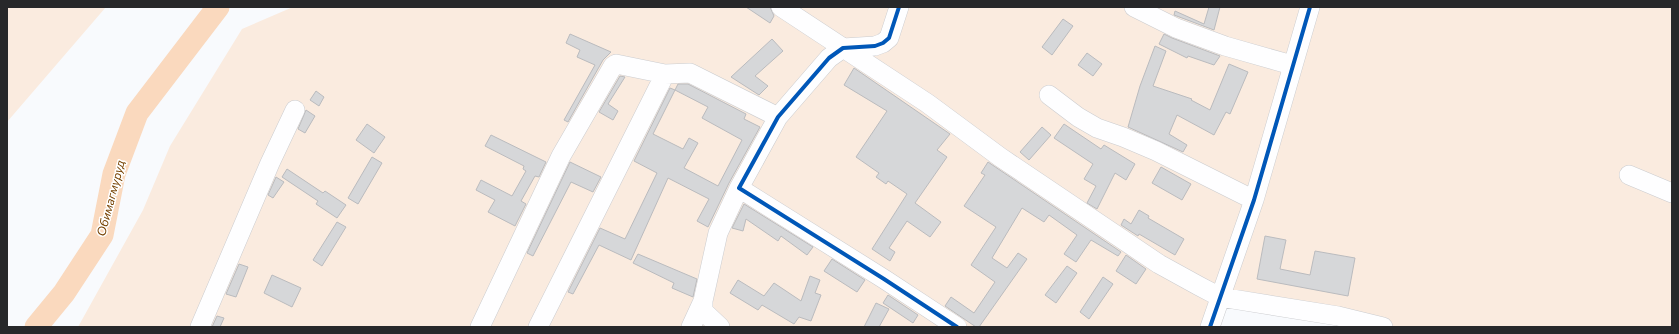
<svg xmlns="http://www.w3.org/2000/svg" width="1679" height="334" font-family="Commissioner,sans-serif">
	<rect width="100%" height="100%" fill="#f8fafd"/>
	<path fill="#faebdf" d="M7,7H106L7,122Z
		M293,7H1672V327H1367L1220,302L1212,327H78L143,210L170,146L242,29Z"/>
	<g fill="none" stroke-linecap="round" stroke-linejoin="round">
		<path stroke="#fad9be" stroke-width="23" d="M36,327L64,293L102,235L114,174L137,113L218,7"/>
	</g>
	<path fill="#d6d7d9" stroke="#babbbe" fill-rule="evenodd" d="M746,7H770L774,16L770,23Z
		M1209,7H1220L1214,30L1174,15L1175,11L1204,24Z
		M1063,19L1073,26L1052,55L1042,47Z
		M570,34L611,52L603,60L568,122L564,120L595,65L577,57L580,50L566,43Z
		M1164,34L1172,38L1220,56L1214,65L1188,56L1187,58L1159,44Z
		M772,39L783,51L755,76L768,86L759,95L731,77Z
		M1155,46L1166,51L1153,86L1192,99L1191,100L1210,110L1229,64L1248,72L1230,114L1226,112L1214,135L1177,115L1169,134L1187,145L1183,152L1128,127L1140,86Z
		M1087,53L1102,64L1093,76L1078,65Z
		M854,68L950,134L937,150L947,157L915,203L941,222L930,237L907,221L889,248L895,252L890,261L872,249L907,194L888,181L886,184L876,177L879,173L856,157L887,111L844,85Z
		M620,76L625,77L608,104L618,111L613,120L599,112Z
		M678,84H688L746,114L744,119L760,127L729,183L708,227L697,221L709,199L668,178L631,260L599,245L573,294L568,292L600,228L625,239L657,173L634,161L670,88L675,90ZM675,90L708,107L702,118L742,140L718,186L684,168L698,143L689,138L683,149L653,134Z
		M316,91L324,97L319,106L310,100Z
		M306,110L315,116L305,133L298,129Z
		M367,124L385,137L374,153L356,140Z
		M1064,124L1101,149L1104,145L1135,164L1126,180L1115,173L1097,209L1087,203L1096,186L1084,179L1093,164L1054,138Z
		M1042,127L1051,135L1029,160L1020,152Z
		M491,135L546,162L539,177L535,176L521,201L526,204L515,226L488,212L495,200L476,190L481,180L512,196L526,171L523,169L524,166L485,146Z
		M372,157L382,163L358,204L348,198Z
		M570,162L601,177L593,192L571,182L533,256L527,253Z
		M988,162L1121,252L1118,256L1091,240L1076,262L1064,254L1077,235L1049,215L1044,222L1022,208L992,258L1007,268L1018,253L1027,259L979,327H976L945,306L951,297L974,313L995,282L971,265L996,227L964,206L985,175L981,173Z
		M1161,167L1191,184L1182,200L1152,183Z
		M287,169L323,193L325,191L346,205L337,218L316,204L318,201L282,177Z
		M276,177L284,182L273,198L268,195Z
		M744,204L813,247L807,255L781,236L778,241L746,219L743,231L732,228Z
		M1139,210L1149,216L1148,218L1184,239L1175,255L1139,234L1138,236L1121,225L1124,219L1131,224Z
		M337,222L346,227L322,266L313,260Z
		M1265,236L1286,240L1280,269L1310,275L1315,251L1355,258L1348,296L1257,279Z
		M638,254L697,279L693,297L672,288L674,283L633,263Z
		M1126,255L1146,269L1136,284L1116,271Z
		M832,259L865,280L857,292L824,271Z
		M239,264L248,267L236,297L226,294Z
		M1067,266L1077,273L1056,303L1045,295Z
		M272,275L301,288L292,307L264,293Z
		M810,276L820,280L815,293L821,295L811,321L799,317L794,324L762,305L758,310L730,293L738,280L764,296L774,283L801,301Z
		M1103,277L1113,284L1089,319L1080,312Z
		M888,295L918,315L913,323L883,303Z
		M876,303L889,309L879,327H864Z
		M217,316L224,318L220,327H212Z"/>
	<g fill="none" stroke-linecap="round" stroke-linejoin="round">
		<g stroke="#cbcccf" stroke-width="20">
			<path id="minor" d="M781,7L927,103L1000,157L1159,264L1199,286L1220,297L1338,316L1383,327
				M899,7L889,38L883,43L875,46L843,48L829,58L778,117L739,188L884,279L957,327
				M1134,7L1176,28L1225,46L1292,65
				M1049,95L1078,117L1097,128L1123,137L1156,151L1254,200
				M1629,175L1672,193
				M200,327L270,163L295,110
				M480,327L561,156L613,66L616,64L665,74L690,73L778,117
				M538,327L665,74
				M691,327L703,301
				M720,327L703,311V301L718,233L739,188
				M1210,327L1254,200L1310,7"/>
		</g>
		<use href="#minor" stroke="#fefeff" stroke-width="19"/>
		<g stroke="#fff" stroke-width="6">
			<path id="cycleway" d="M899,7L889,38L883,43L875,46L843,48L829,58L778,117L739,188L884,279L957,327
				M1210,327L1254,200L1310,7"/>
		</g>
		<use href="#cycleway" stroke="#0057b8" stroke-width="4"/>
	</g>
	<g text-anchor="middle" dominant-baseline="central" stroke-width="3" stroke-linejoin="round" paint-order="stroke">
		<g font-size="12" font-style="italic" fill="#764100" stroke="#fff">
			<text transform="translate(110 198) rotate(-75)">Обимагмуруд</text>
		</g>
	</g>
	<rect width="1679" height="334" fill="none" stroke="#27282a" stroke-width="16"/>
</svg>
